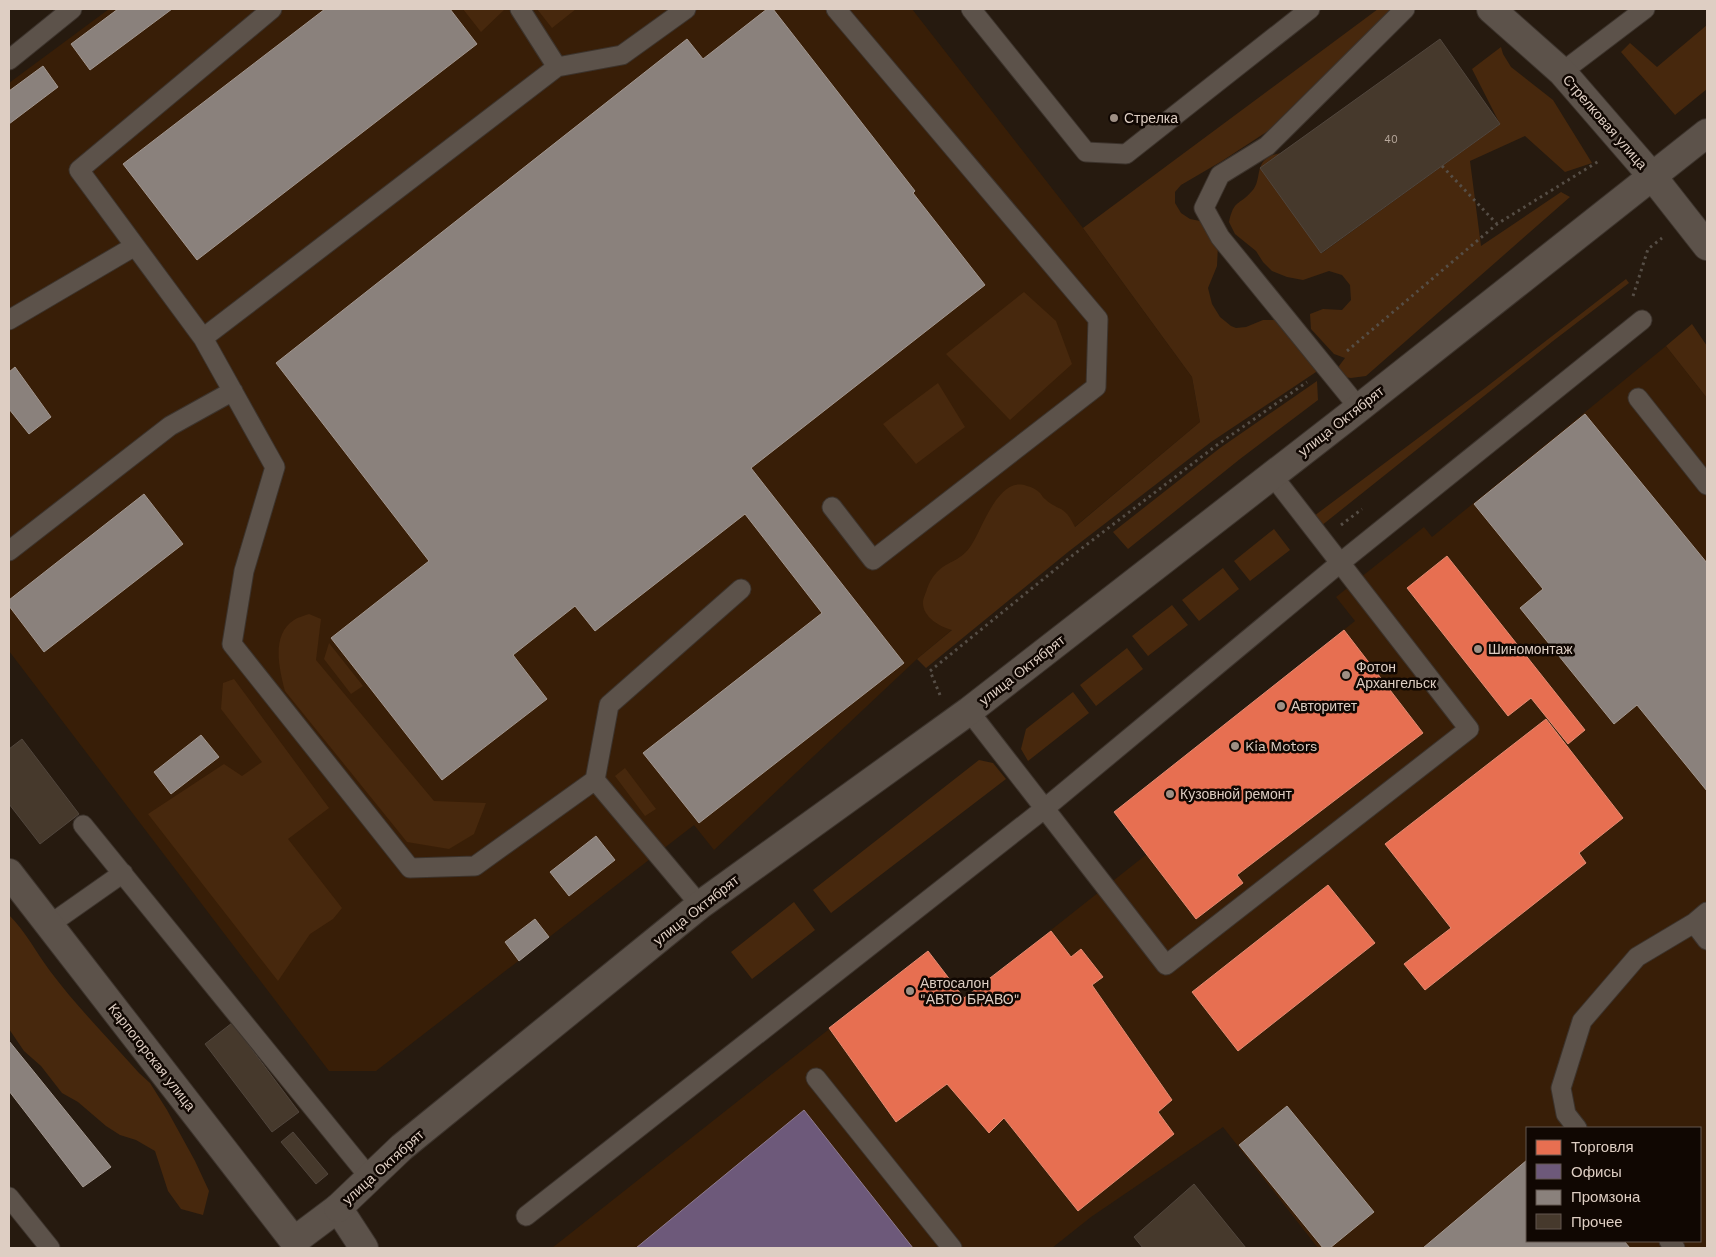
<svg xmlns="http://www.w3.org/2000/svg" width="1716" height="1257" font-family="'Work Sans',sans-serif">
	<rect width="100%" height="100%" fill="#261a0f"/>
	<path fill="#381e07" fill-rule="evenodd" d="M109,9H912L1083,228L1192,377L1200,422L917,659L714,850L694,825L376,1071H329L9,651V83Z
		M1666,346L1707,398V1248H1318L1223,1127L1091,1217L1052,1248H552L928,951L965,998L1147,854L1114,812L1355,621L1336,597L1424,527L1432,537ZM1527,1128H1700V1241H1527Z"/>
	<path fill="#47280d" d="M463,9H505L481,32Z
		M537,9H576L552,28Z
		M1378,9H1406L1268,131L1222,161L1181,185L1175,192V203L1181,213L1190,219L1200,221L1208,227L1218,245L1217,266L1208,288L1212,304L1220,317L1231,326L1236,328L1246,327L1263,320H1276L1318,368L1316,372L1211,442L1068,552L926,668L917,659L952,630C940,627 923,617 923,603C923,598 926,593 927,589C929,583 932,577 937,572C949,560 961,562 972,544C983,527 999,475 1027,486C1032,487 1037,490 1040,493C1042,495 1043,498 1045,499C1050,504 1055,506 1061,509C1068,513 1072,521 1075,527L1200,422L1192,377L1083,228Z
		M1707,25V89L1675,115L1621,52L1630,43L1657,67Z
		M1501,47L1503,54L1511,67L1553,100L1592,163L1565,172L1525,136L1470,161L1481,246L1561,192L1570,197L1366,376L1351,378L1344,377L1339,371V366L1345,358L1334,354L1311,329L1310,314L1323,309L1342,310L1351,300L1350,285L1342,275L1329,271L1303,280L1287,277L1272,271L1263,262L1256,251L1235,234L1229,222C1234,199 1239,206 1252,191C1264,178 1251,158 1281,153L1261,168L1322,253L1500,124L1472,69Z
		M1626,279L1629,283L1553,341L1321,526L1314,516L1485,388Z
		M1024,292L1056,321L1072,364L1010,420L946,354Z
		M1692,324L1707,346V398L1666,346Z
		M1317,381L1318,400L1240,459L1128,549L1113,532L1220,448Z
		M938,383L965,427L916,464L883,424Z
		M1274,529L1290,550L1250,581L1234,561Z
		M1223,568L1239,589L1199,621L1182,600Z
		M1172,605L1188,625L1148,656L1132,636Z
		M309,614L321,619L316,660L434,801L486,803L474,834L449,849L407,842L285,691C279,668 271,635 294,620C298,617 304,616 309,614Z
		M329,643L363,686L351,694L324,659Z
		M1127,648L1143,669L1096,706L1080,685Z
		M234,679L329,808L288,839L342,908L333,919L310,934L278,981L148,814L224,764L242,776L262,762L221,709L223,683Z
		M1073,692L1089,713L1028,761L1021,749L1026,729Z
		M979,760L993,763L1006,779L831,913L813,890Z
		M625,768L656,809L645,816L615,776Z
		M794,902L815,930L752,979L731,952Z
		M9,915C26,932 36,952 50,971C77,1007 109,1039 139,1073L150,1083L167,1110L195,1161L209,1191L203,1215L181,1209L168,1191L155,1151L136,1140L120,1135L106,1126L78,1102L62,1093L41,1066L24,1051L9,1029Z"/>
	<path fill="#e76f51" stroke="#e48c73" d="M1447,556L1585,730L1568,744L1531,698L1508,716L1407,588Z
		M1344,630L1423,733L1237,875L1243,883L1196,919L1114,812Z
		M1546,719L1623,818L1579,853L1586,863L1425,990L1404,964L1451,928L1385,844Z
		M1328,885L1375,943L1238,1051L1192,992Z
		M1051,931L1071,957L1081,949L1103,977L1092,985L1172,1100L1158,1112L1174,1134L1078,1211L1004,1118L989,1133L947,1084L896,1122L829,1028L928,951L964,998Z"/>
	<path fill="#6d597a" stroke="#8f7c90" d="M804,1110L913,1248H636Z"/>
	<path fill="#8a817c" stroke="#a39891" d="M118,9H172L90,70L71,44Z
		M325,9H450L477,44L197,260L123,164Z
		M767,9H773L915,191L913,193L985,285L751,468L904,663L699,823L643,753L822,613L745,514L595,631L575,606L513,655L547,699L442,780L331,638L429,561L276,363L687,39L703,59Z
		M43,66L58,87L9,124V91Z
		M15,367L51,417L29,434L9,409V372Z
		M1585,414L1707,563V791L1637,705L1614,724L1520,608L1543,589L1474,504Z
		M144,494L183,544L44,652L9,606V600Z
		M201,735L219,757L171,794L154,772Z
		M596,836L615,860L569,896L550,872Z
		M535,919L549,937L519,961L505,942Z
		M9,1041L111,1167L83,1187L9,1091Z
		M1287,1106L1374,1212L1330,1248H1323L1239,1145Z
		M1527,1160V1241H1624L1630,1248H1423Z"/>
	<path fill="#46392c" stroke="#51463d" d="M1440,39L1500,124L1321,253L1260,168Z
		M22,739L79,814L40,844L9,804V749Z
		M232,1023L299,1112L272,1132L205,1044Z
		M293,1132L328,1174L316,1184L281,1142Z
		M1194,1184L1246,1248H1143L1134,1237Z"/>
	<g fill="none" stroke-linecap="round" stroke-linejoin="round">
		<g stroke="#3c332c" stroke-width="21">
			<path id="service" d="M272,9L79,170L203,338L275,467L244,571L232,644L410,868L475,866L595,780
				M971,9L1086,152L1126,154L1310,9
				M9,60L72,9
				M557,67L622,55L686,9
				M1562,72L1645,9
				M9,320L135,246
				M203,338L557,67L520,9
				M1638,398L1707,485
				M1359,408L1220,237L1204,208L1220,175L1267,146L1405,9
				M832,507L873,560L1096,387L1098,319L836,9
				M9,551L170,426L233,391
				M969,711L1166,965L1469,729L1272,475
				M83,825L370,1178
				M700,905L595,780L609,705L741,589
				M1694,923L1707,940
				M49,925L123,873
				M816,1078L952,1248
				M1577,1128L1566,1114L1561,1088L1582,1021L1637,957L1694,923L1707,912
				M9,1197L50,1248
				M526,1216L1044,809L1340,563L1642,320
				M1669,1241L1675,1248"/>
		</g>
		<g stroke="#3c332c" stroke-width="30">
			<path id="minor" d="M1491,9L1562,72L1652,176
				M9,873L294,1241L338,1208L364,1248"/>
		</g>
		<g stroke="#3c332c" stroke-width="30">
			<path id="tertiary" d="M1652,176L1707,246
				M338,1208L402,1147L700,905L969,711L1359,408L1707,133"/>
		</g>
		<path stroke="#564e46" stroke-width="3" stroke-dasharray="2.5 4" stroke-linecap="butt" d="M1442,166L1497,224
			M1633,296L1648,249L1662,238
			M1347,351L1497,224L1599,161
			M1341,525L1362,509
			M940,695L930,671L1073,555L1217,445L1307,382"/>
		<use href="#service" stroke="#5c524a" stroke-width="19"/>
		<use href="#minor" stroke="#5c524a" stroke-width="28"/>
		<use href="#tertiary" stroke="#5c524a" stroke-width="28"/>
	</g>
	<g fill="#9e8f84" stroke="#100702" stroke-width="2">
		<circle cx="1114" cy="118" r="5"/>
		<circle cx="1478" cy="649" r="5"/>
		<circle cx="1346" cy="675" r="5"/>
		<circle cx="1281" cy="706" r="5"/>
		<circle cx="1235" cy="746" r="5"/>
		<circle cx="1170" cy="794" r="5"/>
		<circle cx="910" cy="991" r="5"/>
	</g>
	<g text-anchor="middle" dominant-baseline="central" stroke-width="5" stroke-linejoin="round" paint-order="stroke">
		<g font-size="11" fill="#b8a99d">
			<text x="1391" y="139">40</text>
		</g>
		<g font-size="14" fill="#decec3" stroke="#100702" text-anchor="start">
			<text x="1124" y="118">Стрелка</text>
			<text x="1488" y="649">Шиномонтаж</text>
			<text x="1356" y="667">Фотон<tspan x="1356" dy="16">Архангельск</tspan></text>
			<text x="1291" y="706">Авторитет</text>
			<text x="1245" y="746">Kia Motors</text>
			<text x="1180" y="794">Кузовной ремонт</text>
			<text x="920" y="983">Автосалон<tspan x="920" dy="16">"АВТО БРАВО"</tspan></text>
		</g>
		<g font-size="14" fill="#decec3" stroke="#100702">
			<text transform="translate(1605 122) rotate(49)">Стрелковая улица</text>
			<text transform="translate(1341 421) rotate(-38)">улица Октябрят</text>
			<text transform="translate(1022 670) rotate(-38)">улица Октябрят</text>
			<text transform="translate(696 910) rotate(-38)">улица Октябрят</text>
			<text transform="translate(152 1057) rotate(52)">Карпогорская улица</text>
			<text transform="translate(383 1167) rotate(-42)">улица Октябрят</text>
		</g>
	</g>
	<rect width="1716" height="1257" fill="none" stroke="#decec3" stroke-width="20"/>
	<rect x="1526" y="1127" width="175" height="115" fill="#100702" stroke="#62574f"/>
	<rect x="1536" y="1140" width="25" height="15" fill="#e76f51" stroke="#62574f"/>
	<text x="1571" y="1152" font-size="15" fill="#decec3">Торговля</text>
	<rect x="1536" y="1164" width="25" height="15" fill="#6d597a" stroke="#62574f"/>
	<text x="1571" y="1177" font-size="15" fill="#decec3">Офисы</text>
	<rect x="1536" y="1190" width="25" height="15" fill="#8a817c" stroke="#62574f"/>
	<text x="1571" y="1202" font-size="15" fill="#decec3">Промзона</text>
	<rect x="1536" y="1214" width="25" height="15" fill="#46392c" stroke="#62574f"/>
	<text x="1571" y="1227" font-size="15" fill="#decec3">Прочее</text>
</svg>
